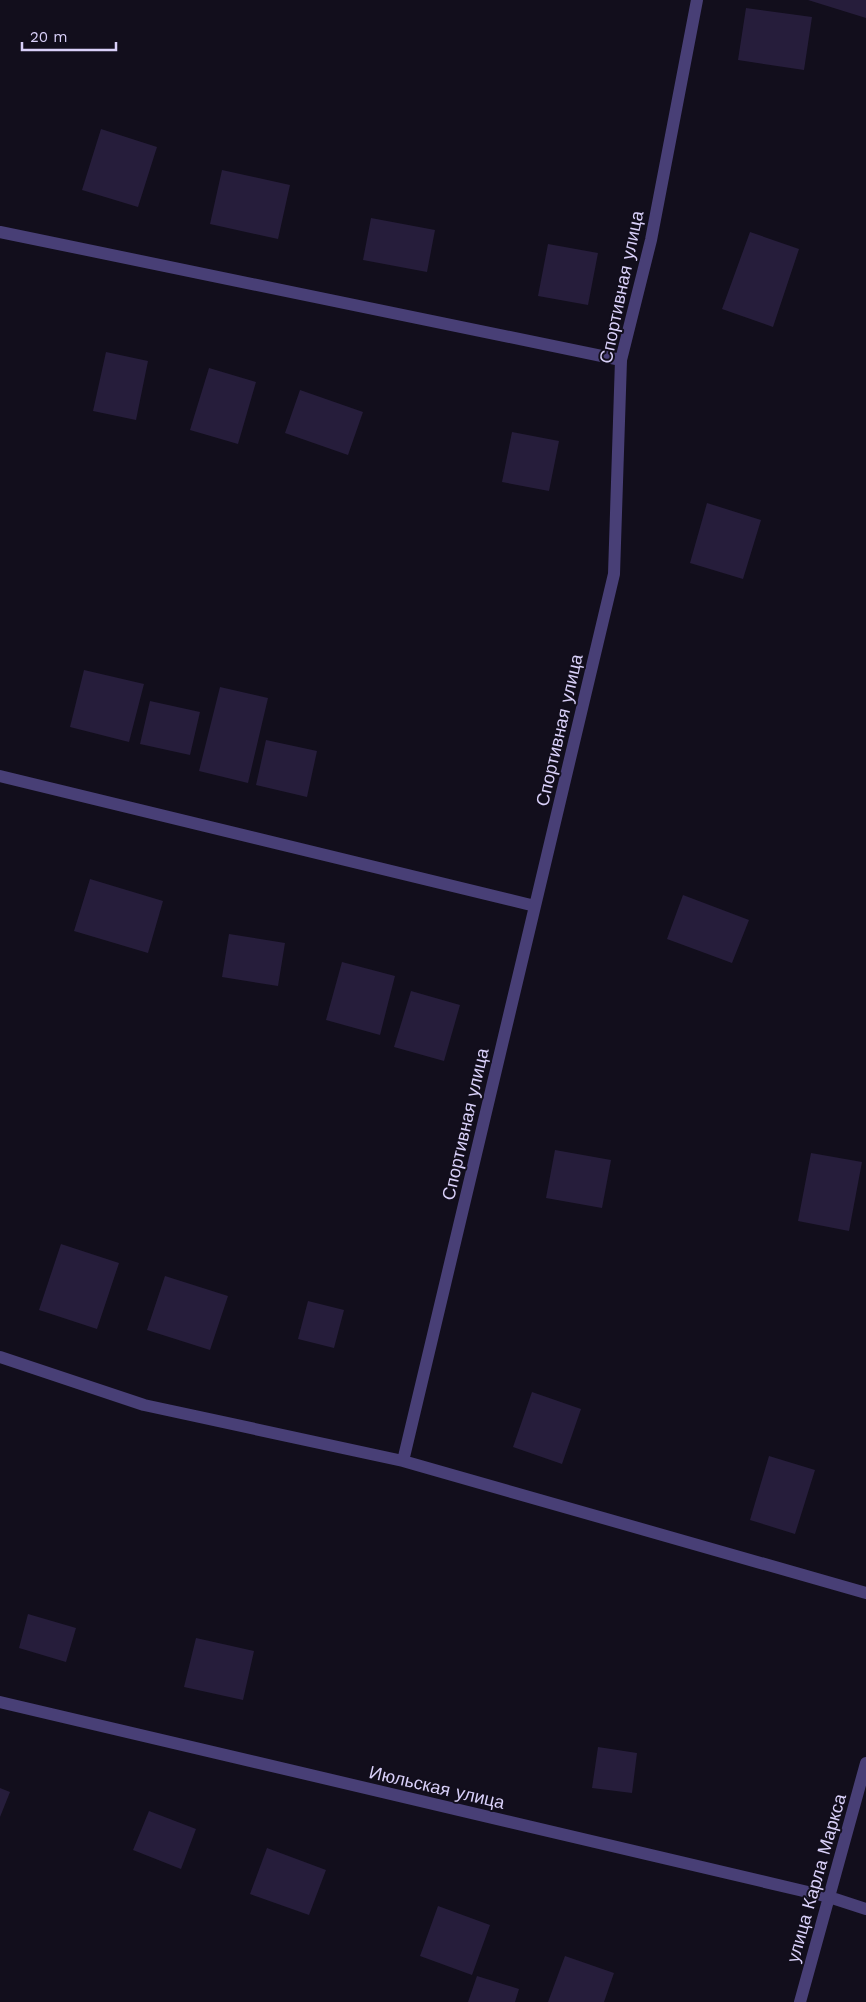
<svg xmlns="http://www.w3.org/2000/svg" width="866" height="2002" font-family="'Work Sans',sans-serif">
	<rect width="100%" height="100%" fill="#120e1c"/>
	<path fill="#261d3b" d="M808,0H866V18Z
		M746,8L812,17L804,70L738,60Z
		M101,129L157,147L138,207L82,190Z
		M222,170L290,185L278,239L210,224Z
		M371,218L435,230L427,272L363,260Z
		M750,232L799,249L773,327L722,309Z
		M548,244L598,253L588,305L538,296Z
		M106,352L148,361L136,420L93,411Z
		M209,368L256,382L238,444L190,430Z
		M300,390L363,412L348,455L285,433Z
		M512,432L559,441L549,491L502,482Z
		M707,503L761,520L743,579L690,563Z
		M84,670L144,684L129,742L70,727Z
		M220,687L268,698L248,783L199,771Z
		M150,701L200,712L190,755L140,744Z
		M266,740L317,751L307,797L256,785Z
		M90,879L163,901L148,953L74,931Z
		M683,895L749,920L732,963L667,939Z
		M229,934L285,943L278,986L222,977Z
		M342,962L395,976L380,1035L326,1020Z
		M411,991L460,1005L444,1061L394,1047Z
		M555,1150L611,1160L602,1208L546,1198Z
		M811,1153L862,1162L849,1231L798,1221Z
		M61,1244L119,1263L97,1329L39,1310Z
		M165,1276L228,1296L210,1350L147,1330Z
		M308,1301L344,1310L334,1348L298,1339Z
		M532,1392L581,1409L562,1464L513,1447Z
		M769,1456L815,1470L795,1534L750,1520Z
		M28,1614L76,1628L66,1662L19,1648Z
		M196,1638L254,1651L243,1700L184,1687Z
		M598,1747L637,1753L632,1793L592,1788Z
		M0,1788L10,1792L0,1817Z
		M149,1811L196,1829L181,1869L133,1850Z
		M267,1848L326,1870L309,1915L250,1894Z
		M438,1906L490,1925L472,1975L420,1956Z
		M565,1956L614,1973L604,2002H548Z
		M477,1976L519,1989L515,2002H468Z"/>
	<g fill="none" stroke-linecap="round" stroke-linejoin="round">
		<path stroke="#483f76" stroke-width="12" d="M0,232L621,360"/>
		<path stroke="#483f76" stroke-width="12" d="M0,776L535,906
			M0,1357L144,1405L403,1461L866,1593
			M403,1461L614,574L621,360L651,240L697,0
			M0,1702L829,1897L866,1909
			M800,2002L866,1763"/>
	</g>
	<g text-anchor="middle" dominant-baseline="central" stroke-width="4" stroke-linejoin="round" paint-order="stroke">
		<g font-size="18" fill="#d9d0f9" stroke="#120e1c">
			<text transform="translate(621 287) rotate(-78)">Спортивная улица</text>
			<text transform="translate(559 730) rotate(-77)">Спортивная улица</text>
			<text transform="translate(465 1124) rotate(-77)">Спортивная улица</text>
			<text transform="translate(437 1787) rotate(13)">Июльская улица</text>
			<text transform="translate(816 1878) rotate(-74)">улица Карла Маркса</text>
		</g>
	</g>
	<path d="M22 42v8h94v-8" fill="none" stroke="#d9d0f9" stroke-width="2.5"/>
	<text x="30" y="42" font-size="15" fill="#d9d0f9" stroke="#120e1c" stroke-width="4" paint-order="stroke">20 m</text>
</svg>
